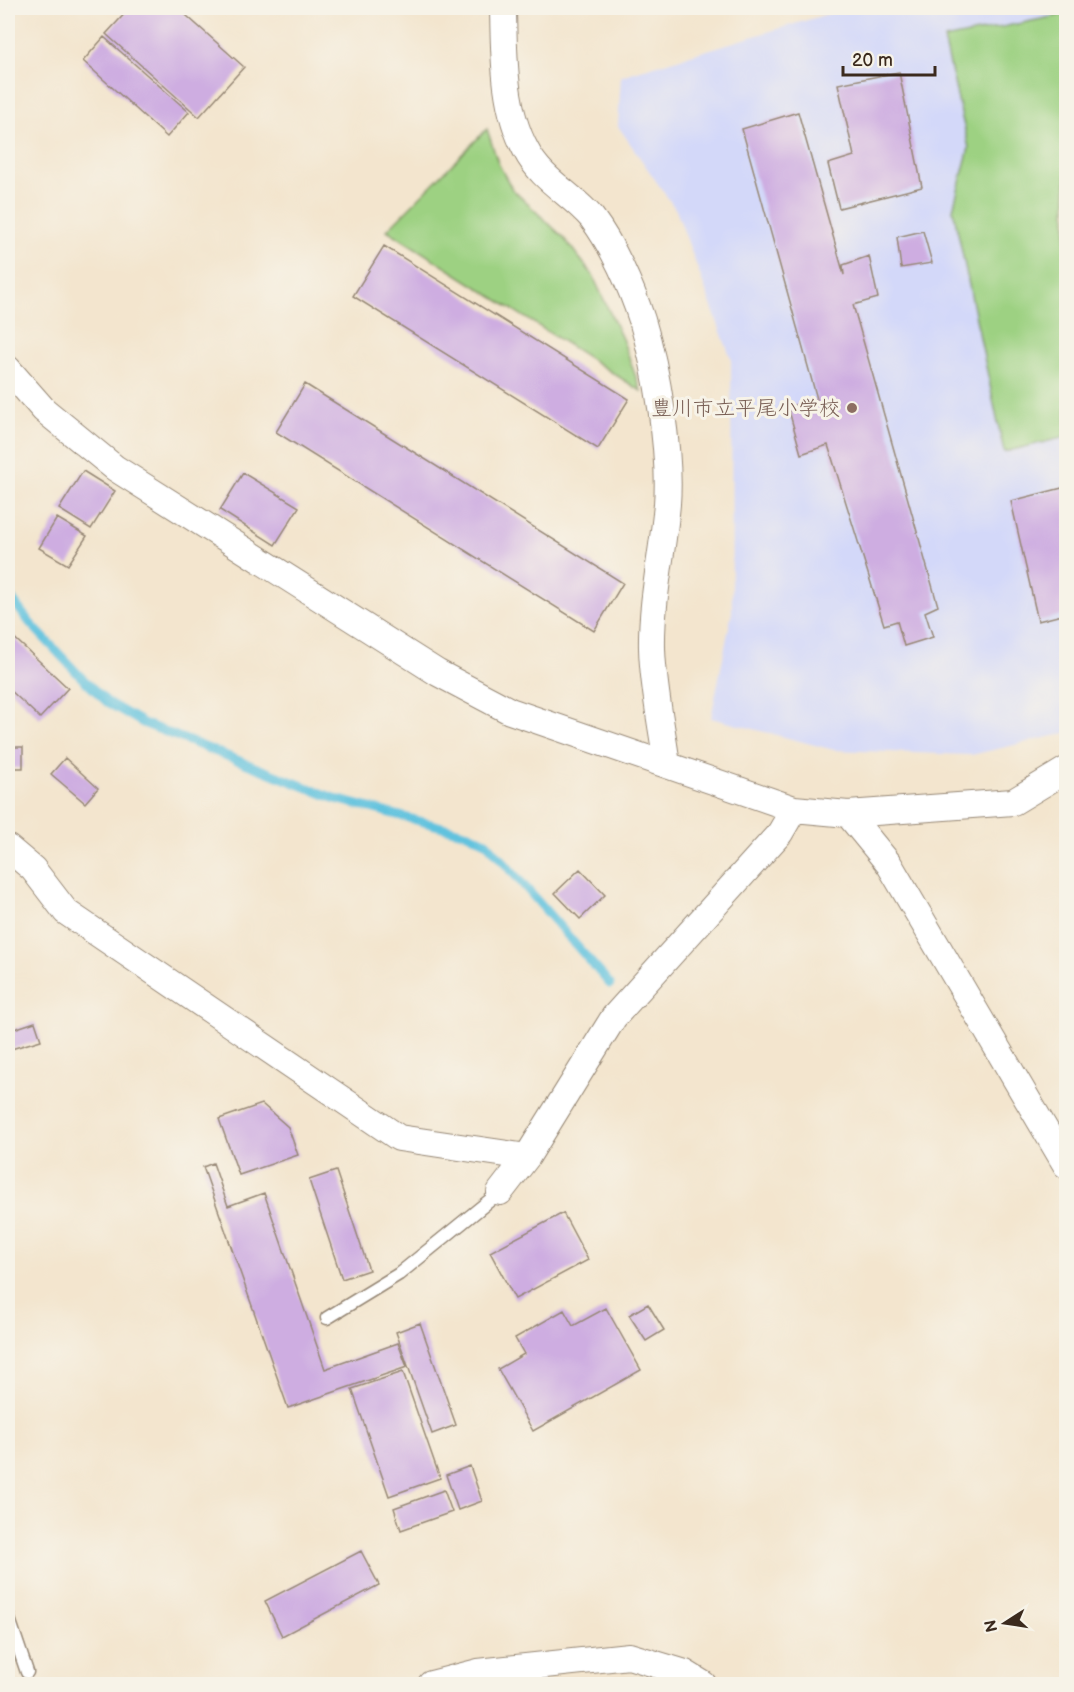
<svg xmlns="http://www.w3.org/2000/svg" width="1074" height="1692" font-family="'Balsamiq Sans','Klee One',sans-serif">
	<rect width="100%" height="100%" fill="#f7f3e8"/>
	<filter id="ink" filterUnits="userSpaceOnUse"><feTurbulence type="fractalNoise" baseFrequency=".0167" numOctaves="2"/><feDisplacementMap in="SourceGraphic" scale="12" xChannelSelector="R" yChannelSelector="G"/><feConvolveMatrix kernelMatrix="1 2 1 2 8 2 1 2 1" color-interpolation-filters="sRGB"/></filter>
	<filter id="wash" filterUnits="userSpaceOnUse"><feTurbulence type="fractalNoise" baseFrequency=".008" numOctaves="4" result="noise"/><feDisplacementMap in="SourceGraphic" scale="24" xChannelSelector="R" yChannelSelector="G"/><feGaussianBlur stdDeviation="1.35" result="paint"/><feColorMatrix in="noise" values="0 0 0 0 0 0 0 0 0 0 0 0 0 0 0 0 0 1.4 0 .05"/><feComposite in="paint" operator="in"/></filter>
	<g filter="url(#wash)">
		<rect width="100%" height="100%" fill="#f3e5ce"/>
		<path fill="#d3d8f9" d="M848,8H1066V733L971,755L834,750L711,718L732,612L731,359L676,210L618,126L621,76Z"/>
		<path fill="#9dd182" stroke="#6c7e50" stroke-width="1.5" d="M1066,14V437L1004,452L953,209L969,148L944,39Z
			M487,129L498,163L512,189L563,237L592,274L623,341L641,391L387,230Z"/>
		<g fill="none" stroke-linecap="round" stroke-linejoin="round">
			<path stroke="#60c2de" stroke-width="9" d="M8,594L30,623L81,677L107,702L143,723L336,799L469,834L486,842L610,984"/>
		</g>
		<g id="blocks">
			<path fill="#ceade1" d="M130,8H178L244,67L199,117L106,34Z
				M104,37L189,112L167,137L83,61Z
				M899,72L922,187L839,208L828,164L854,156L838,84Z
				M798,112L844,275L843,265L869,256L878,298L853,305L938,606L925,612L933,637L904,646L897,621L884,625L828,445L801,454L788,407L817,399L742,129Z
				M923,231L932,263L901,268L897,237Z
				M384,246L629,399L598,449L353,296Z
				M305,384L623,583L594,631L276,432Z
				M83,471L115,491L91,529L59,509Z
				M243,473L299,507L275,545L220,510Z
				M1066,487V614L1038,621L1011,501Z
				M57,518L87,536L68,565L39,548Z
				M8,632L68,688L40,718L8,688Z
				M8,747H23V768H8Z
				M65,758L98,788L85,803L51,774Z
				M580,869L605,895L580,919L555,893Z
				M35,1022L41,1040L8,1050V1031Z
				M262,1104L288,1127L298,1155L239,1175L219,1119Z
				M213,1163L228,1206L264,1193L325,1369L398,1343L407,1367L288,1408L203,1167Z
				M336,1171L369,1270L342,1279L309,1180Z
				M563,1213L588,1260L515,1299L490,1252Z
				M648,1304L664,1330L646,1341L629,1315Z
				M606,1308L641,1370L533,1431L498,1369L524,1354L515,1338L564,1310L573,1326Z
				M420,1323L456,1425L432,1434L396,1332Z
				M403,1372L440,1478L389,1496L352,1389Z
				M470,1466L482,1501L458,1510L446,1475Z
				M444,1490L452,1512L401,1530L394,1508Z
				M361,1551L379,1585L282,1636L265,1601Z"/>
		</g>
	</g>
	<g filter="url(#ink)">
		<use href="#blocks" fill-opacity="0" stroke="#978876" stroke-width="1.5"/>
		<g fill="none" stroke-linecap="round" stroke-linejoin="round">
			<g stroke="#978876" stroke-width="15">
				<path id="lane" d="M327,1318L399,1274L500,1192
					M8,1616L27,1672"/>
			</g>
			<g stroke="#978876" stroke-width="28">
				<path id="street" d="M503,8C504,54 503,108 526,150C541,180 572,194 592,218C613,246 631,286 642,320C657,369 671,453 667,504C663,551 651,600 652,648C653,687 662,727 667,765
					M8,369L44,410L115,468L438,673L510,711L794,809L848,814L1013,802L1066,770
					M848,814L889,864L1066,1165
					M8,848L33,869L66,912L399,1138L527,1157
					M500,1192L527,1157L614,1017L780,833L794,809
					M431,1684L478,1672L629,1656L685,1673L703,1684"/>
			</g>
			<use href="#lane" stroke="#fff" stroke-width="12"/>
			<use href="#street" stroke="#fff" stroke-width="26"/>
		</g>
	</g>
	<circle fill="#8d6e63" stroke="#f7f3e8" stroke-width="2" cx="852" cy="408" r="6"/>
	<g text-anchor="middle" dominant-baseline="central" stroke-width="6" stroke-linejoin="round" paint-order="stroke">
		<g font-size="21" fill="#785e54" stroke="#f7f3e8" text-anchor="end">
			<text x="840" y="408">豊川市立平尾小学校</text>
		</g>
	</g>
	<rect width="1074" height="1692" fill="none" stroke="#f7f3e8" stroke-width="30"/>
	<g transform="translate(1005 1623) rotate(258)" stroke="#f7f3e8" stroke-width="4.5" paint-order="stroke">
	<path d="M0-4.5L10 22L0 15L-10 22Z" fill="#3b2a1e"/>
	<text y="-9" font-size="16" font-weight="bold" text-anchor="middle" fill="#3b2a1e">N</text>
	</g>
	<path d="M843 66v9h92v-9" fill="none" stroke="#3b2a1e" stroke-width="3"/>
	<text x="852" y="66" font-size="18" fill="#3b2a1e" stroke="#f7f3e8" stroke-width="4.5" paint-order="stroke">20 m</text>
</svg>
